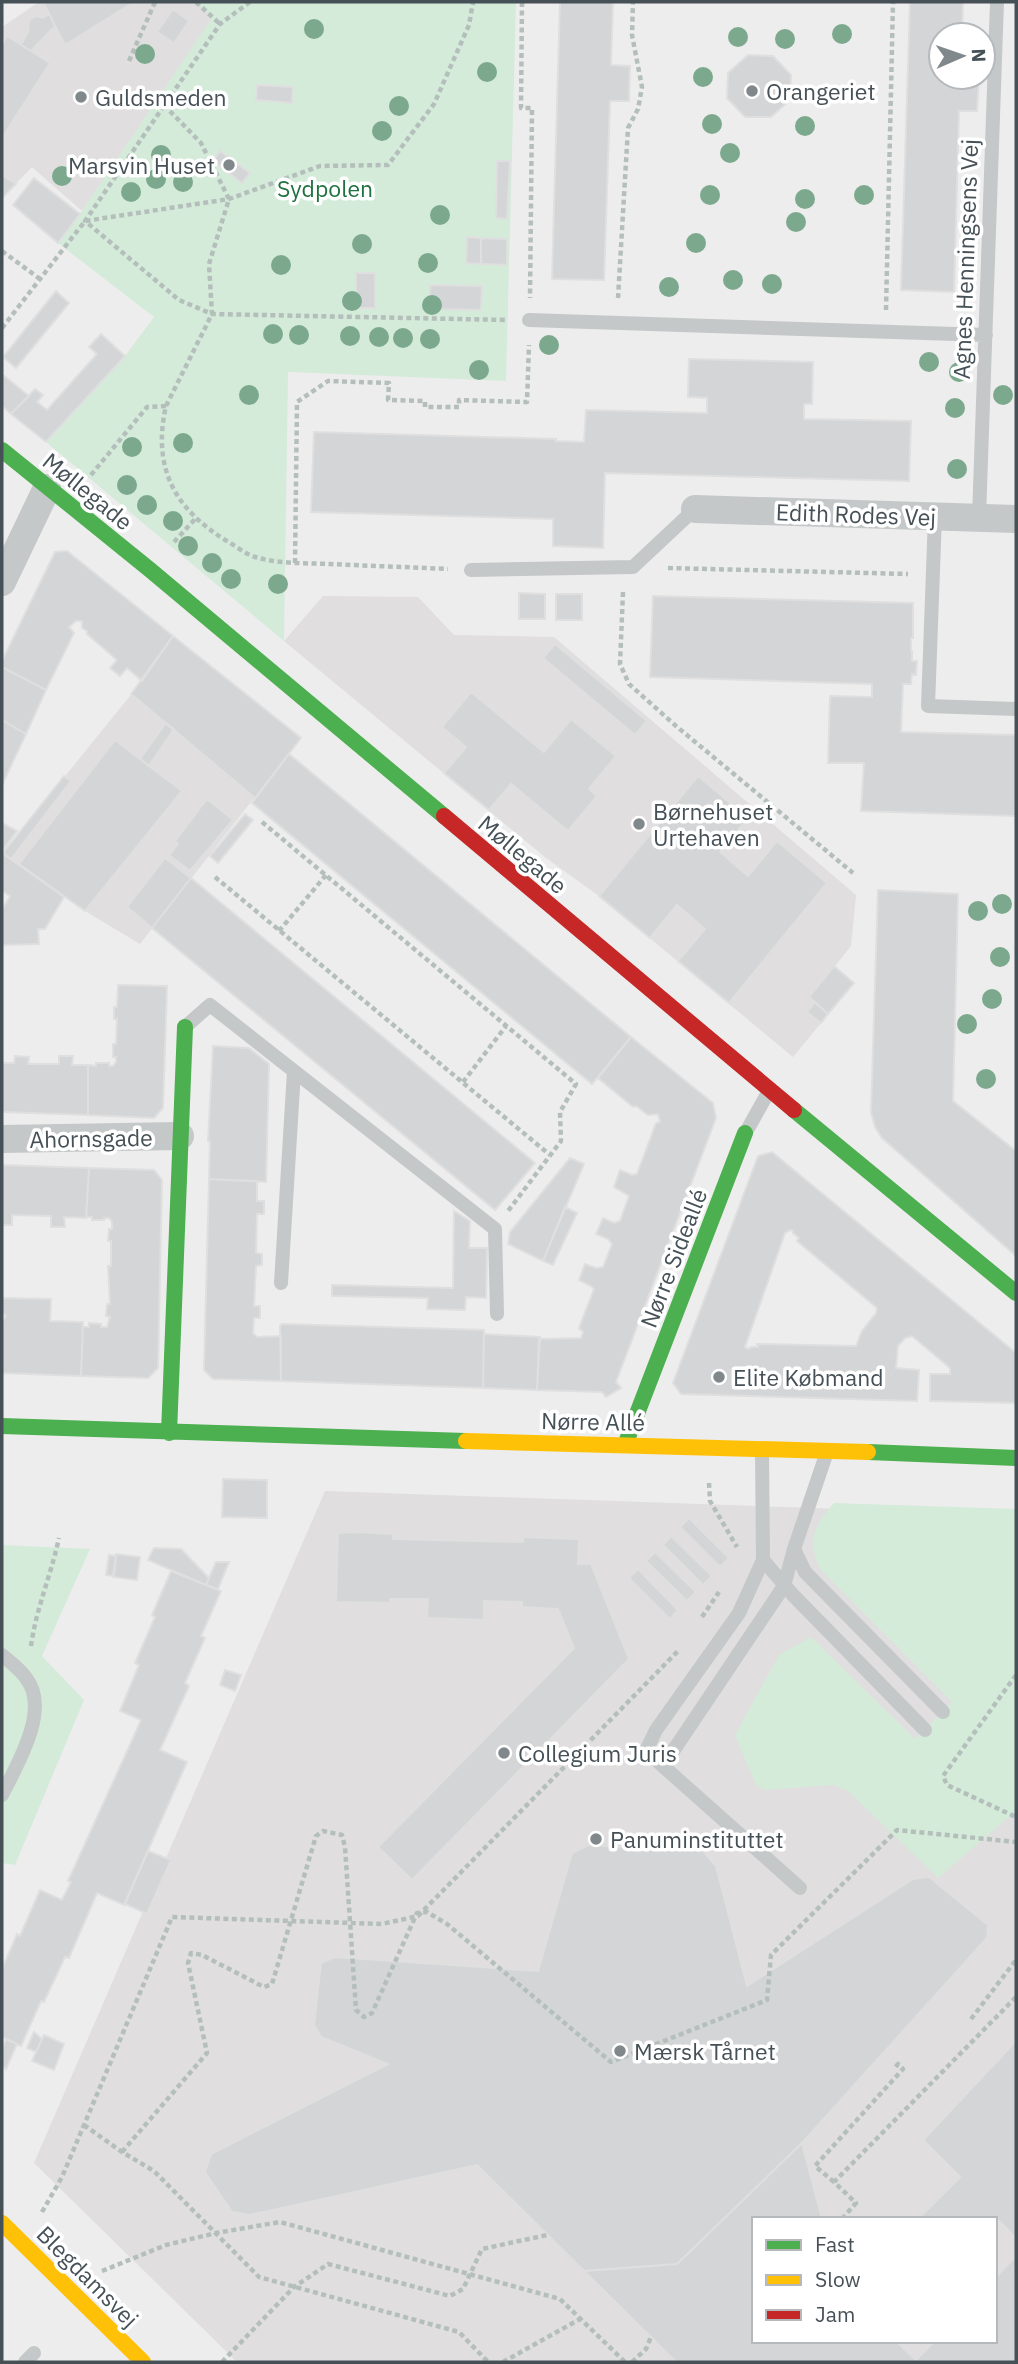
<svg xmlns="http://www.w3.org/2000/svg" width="1018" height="2364" font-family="'IBM Plex Sans',sans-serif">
	<rect width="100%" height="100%" fill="#eeeded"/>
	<path fill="#e0dedf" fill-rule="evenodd" d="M39,2H197L213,18L82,211L32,167L2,198V27Z
		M323,596L418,597L454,635L554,637L856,895L851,946L835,966L854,983L793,1057L599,896L546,858L284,641Z
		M173,636L301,738L140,944L85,911L3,853L142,681Z
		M325,1491L1016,1515V2362H237L34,2163ZM754,2219H995V2341H754Z"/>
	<path fill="#d4ebda" d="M197,2H516L506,381L288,372L284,641L46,442L125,356L154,317L58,243L82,211L212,18Z
		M834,1503L1016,1509V1811L938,1878L848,1791L834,1785L764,1790L756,1785L735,1735L779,1655L811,1637L915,1739L952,1702L819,1568C808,1537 813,1528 834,1503Z
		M2,1545L90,1549L42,1656L84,1700L15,1865L2,1863Z"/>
	<path fill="#d4d5d6" stroke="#dfdfe0" stroke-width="2" fill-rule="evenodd" d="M43,2H134L65,45Z
		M560,2H613L611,65L630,66L629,101H610L604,280L552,279Z
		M910,2H963L962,35H941V77H979L977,111H959L954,292L901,290Z
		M173,9L189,21L174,43L157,32Z
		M49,14L55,26L31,51L21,45L29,30L28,25L30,19L36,16L43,18Z
		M7,36L50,63L2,138V45Z
		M748,55L773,56L791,75L790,100L771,117H745L727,98L728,73Z
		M257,85L293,87L292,103L256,100Z
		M220,151L250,173L242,183L213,161Z
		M497,161H510L507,219L496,218Z
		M2,175L16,184L2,198Z
		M34,178L80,214L58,243L13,205Z
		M467,237L481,238V264L466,263Z
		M481,238L507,239V265L481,264Z
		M356,273H375V308H356Z
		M430,285L482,286L481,310L429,309Z
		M56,291L69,303L16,368L3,357Z
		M101,334L125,356L46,442L11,414L35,389L43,395L37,402L47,410L97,354L89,347Z
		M689,359L813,362L812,404H804V419L911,421L909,481L605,473L603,548L553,546V519L311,512L314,432L556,439V441L584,442L586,410L707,413V398L688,397Z
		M2,374L29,396L11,414L2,406Z
		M67,551L173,636L142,681L127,668L120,676L110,668L117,660L87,634V631L82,628V621H76L69,627L74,633L46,690L2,667V661L55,552Z
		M519,593L545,594V619H519Z
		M556,594H582V620H556Z
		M653,596L913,603V638H911V651H912V661H917L916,675L912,674L911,684H903L901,732L1016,735V816L861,811L864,763H828L830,696L872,697V684L650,677Z
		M173,636L301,738L255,798L131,694Z
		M555,644L647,721L635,735L543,658Z
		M2,667L46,690L26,734L2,720Z
		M471,692L544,752L571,719L616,756L589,789L597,796L568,831L511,784L489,810L444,773L466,747L442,727Z
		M2,720L26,734L2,785Z
		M166,723L174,729L149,766L140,759Z
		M115,740L182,791L85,911L19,864Z
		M289,754L631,1037L592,1084L252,803Z
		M64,776L71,781L11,859L3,853Z
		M698,776L748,818L720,852L748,876L777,841L827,883L729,1003L678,961L705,929L677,905L650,938L599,896Z
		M207,799L233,820L190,871L169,855L178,844L175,841Z
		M245,814L253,820L218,863L210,856Z
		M2,823L17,831L2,851Z
		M2,853L64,897L45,929H38L39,944L2,945V910L10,896L2,891Z
		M165,858L191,878L152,928L127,907Z
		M191,878L535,1163L495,1210L152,928Z
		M878,890L958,894L953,1101L1016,1151V1256L882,1138L875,1127L871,1112Z
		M834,966L854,983L828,1014L809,997Z
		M118,985L167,986L163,1108L154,1118L88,1115V1065L96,1066V1063H109V1066H113L116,1062V1057H113V1044H116L117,1019H114V1007H117Z
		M815,1002L828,1014L821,1023L807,1012Z
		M631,1037L713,1103L716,1118L616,1382L621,1388L606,1397L602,1392L537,1390L539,1339L581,1338L583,1332L579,1328L594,1289L591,1286L579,1280L585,1264L596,1268L603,1267L612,1244L608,1239L596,1234L603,1218L614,1223L620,1221L629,1196L614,1187L620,1170L632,1175L637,1174L656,1123L660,1122L658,1114L648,1115L636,1106L633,1107L598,1078Z
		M213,1046L249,1048L269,1064L266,1182L209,1179L210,1141H208Z
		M15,1056L29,1057L28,1064H59V1056H73L72,1065H88V1115L2,1112V1063H14Z
		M772,1152L1016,1353V1403L930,1401V1374H950V1368L912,1336L905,1338L898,1346L896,1368L919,1370L917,1401L681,1394L673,1383L758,1156ZM790,1230L793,1231V1233L799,1238L797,1241L877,1308L876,1313L862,1331L856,1346L757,1344L758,1347H751L749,1349L745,1347L785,1233Z
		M570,1158L584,1164L543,1261L508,1244L510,1232Z
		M2,1165L89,1168L86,1218L64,1217L65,1227H51V1216L12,1215V1225H2Z
		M89,1168L154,1170L162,1180L158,1368L148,1378L81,1376L83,1326L89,1327V1323L101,1324V1327H107L110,1317L106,1316L107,1304H110L108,1266H111V1241H108L109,1229H112V1222L109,1218H104V1220H92V1217H86Z
		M209,1179L257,1181V1201H264V1214H257L256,1253L262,1254V1265L256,1266L254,1306H260V1318H254L253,1333L257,1337L281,1336V1381L213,1379L204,1370Z
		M565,1207L577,1213L553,1265L543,1261Z
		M454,1211L470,1221L469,1248H487L486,1298L466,1297L465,1310L427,1309L428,1298L332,1296V1285L453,1288Z
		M2,1298L51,1299L50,1321L83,1322L81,1376L2,1373V1322L6,1316L2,1312Z
		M282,1324L484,1330L483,1388L281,1381L280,1326Z
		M484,1334L540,1337L537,1390L483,1388Z
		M223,1479L267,1480V1518L222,1517Z
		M689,1518L729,1558L720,1567L680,1527Z
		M356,1532L393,1534V1539L523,1542V1537L579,1539L578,1564H591L629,1659L412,1880L378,1847L574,1648L558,1609L522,1607V1602L484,1601V1620L427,1618L428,1599H390L391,1603L336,1602L338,1533Z
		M671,1536L712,1576L703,1585L663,1545Z
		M154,1548L181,1549L209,1578L206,1585L148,1560Z
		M655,1552L696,1592L687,1601L646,1561Z
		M116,1554L140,1557L137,1580L113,1577Z
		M109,1555L116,1556L114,1576L106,1575Z
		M216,1562H229L218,1589L206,1585Z
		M638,1569L678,1610L670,1619L629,1578Z
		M171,1571L221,1591L201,1636L205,1638L185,1683L189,1686L160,1750L187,1762L124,1905L97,1893L69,1958L65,1957L44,2002L41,2001L21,2046L2,2037V1969L17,1934L20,1936L40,1890L62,1900L71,1882L68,1881L133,1738L141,1720L120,1711L139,1665L135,1663L155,1617L152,1615Z
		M225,1670L241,1675L235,1691L220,1685Z
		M588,1845L703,1851L716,1866L747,1986L913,1879L929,1877L988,1925L987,1938L802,2143L677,2264L584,2271L477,2165L250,2215L232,2212L205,2172L211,2154L388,2064L321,2037L314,2025L321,1963L335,1957L538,1971L572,1853Z
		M148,1851L171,1860L147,1914L125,1904Z
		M34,2032L42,2039L36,2052L27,2048Z
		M44,2035L64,2044L54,2070L32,2061Z
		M6,2039L17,2044L6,2069L2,2065V2050Z
		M1016,2041V2238L995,2217L918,2219L960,2177L923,2140Z
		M802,2143L822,2219H754V2341H896L916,2360L935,2341H995V2278L1016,2256V2362H676L584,2271L677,2264Z"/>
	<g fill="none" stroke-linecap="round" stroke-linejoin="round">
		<path stroke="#b4bfbb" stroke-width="4.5" stroke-dasharray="5 3.5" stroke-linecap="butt" d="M196,2L220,24
			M250,2L220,24L85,221L179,300L212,314L507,320
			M522,2L521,108H532L530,298
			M129,61L155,2
			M164,105L201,143L229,199L209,264L212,314L166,406C152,467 174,509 227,541C236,546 245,554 255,557C278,564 305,563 330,564C369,566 408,567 448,569
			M2,251L40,279
			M618,298L628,128L638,109L642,87L632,35L633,2
			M886,310L893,2
			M2,328L85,221L229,199L320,166L388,165L434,104L469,25L473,2
			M91,475L147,407L166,406
			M174,542L196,518
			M295,563L297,402L328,381L389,383L388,400L425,401V407H459V400L527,402L529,345
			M668,568L908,574
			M623,592L620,664L629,684L676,726L853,873
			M262,822L576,1084L560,1112L561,1141L508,1211
			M215,877L550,1155
			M279,931L326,875
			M463,1082L506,1026
			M709,1483L710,1501L737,1547
			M702,1617L719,1592
			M31,1646C36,1609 51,1575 59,1538
			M1016,1675L943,1776L947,1785L1016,1817
			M971,2019L1016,1960
			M84,2125L122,2152L154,2171L259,2277L459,2332L488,2362
			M122,2152L207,2053L188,1963L191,1953L202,1955L264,1987L272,1984L316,1836L323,1831L342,1835L345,1847L356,2010L364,2017L372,2013L417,1913L427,1912L447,1924L611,2062L767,2000L771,1955L897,1830L1016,1842
			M834,2182L815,2166L903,2069L898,2064L894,2069
			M42,2212L62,2177L172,1917L382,1924L418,1916L679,1650
			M842,2219L856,2203L834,2182L1016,1997
			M102,2271L166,2245L216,2233L280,2222L560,2299L625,2362
			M222,2362L294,2287L328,2264L450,2296L463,2289L482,2249L547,2235
			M503,2362L580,2319
			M632,2362L646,2349L651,2337"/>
		<path stroke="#c5c8c8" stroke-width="14" d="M529,320L986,335
			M935,516L928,706L1016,709
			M979,517L997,2
			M471,570L633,567L695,509
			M185,1027L210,1005L495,1229L497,1314
			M746,1132L769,1091
			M281,1283L294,1071
			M762,1449L763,1560L793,1595L925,1730
			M827,1452L794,1549L805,1572L943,1712
			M763,1560L739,1613L656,1730L646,1751L800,1888
			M2,1655C10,1662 20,1669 26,1678C51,1709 17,1765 2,1795
			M663,1766L784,1586L794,1549
			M25,2362L34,2353"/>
		<path stroke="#c5c8c8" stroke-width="28" d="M695,509L1016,519
			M2,582L47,488
			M2,1139L180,1136"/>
		<path stroke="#4caf50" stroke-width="16" d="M2,450L149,569L444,816
			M794,1110L1016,1293
			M2,1426L466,1441
			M169,1433L185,1027
			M625,1445L745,1133
			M868,1452L1016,1458"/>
		<path stroke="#ffc107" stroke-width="16" d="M466,1441L868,1452
			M2,2223L143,2362"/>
		<path stroke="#c62828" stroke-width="16" d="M444,816L794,1110"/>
	</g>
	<g fill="#7ca98d">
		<circle cx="314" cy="29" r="10"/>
		<circle cx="842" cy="34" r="10"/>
		<circle cx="738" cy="37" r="10"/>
		<circle cx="785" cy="39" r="10"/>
		<circle cx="145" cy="54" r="10"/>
		<circle cx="487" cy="72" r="10"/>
		<circle cx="703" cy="77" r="10"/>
		<circle cx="399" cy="106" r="10"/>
		<circle cx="712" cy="124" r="10"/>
		<circle cx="805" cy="126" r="10"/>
		<circle cx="382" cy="131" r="10"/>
		<circle cx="730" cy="153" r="10"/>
		<circle cx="161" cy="155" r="10"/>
		<circle cx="62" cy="176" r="10"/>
		<circle cx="156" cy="179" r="10"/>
		<circle cx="183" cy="182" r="10"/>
		<circle cx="131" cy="192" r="10"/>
		<circle cx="710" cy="195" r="10"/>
		<circle cx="864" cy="195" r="10"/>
		<circle cx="805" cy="199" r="10"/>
		<circle cx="440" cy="215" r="10"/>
		<circle cx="796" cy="222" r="10"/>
		<circle cx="696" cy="243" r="10"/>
		<circle cx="362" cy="244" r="10"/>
		<circle cx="428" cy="263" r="10"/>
		<circle cx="281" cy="265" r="10"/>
		<circle cx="733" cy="280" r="10"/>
		<circle cx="772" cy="284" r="10"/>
		<circle cx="669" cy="287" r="10"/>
		<circle cx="352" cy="301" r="10"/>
		<circle cx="432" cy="305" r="10"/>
		<circle cx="273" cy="334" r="10"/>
		<circle cx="299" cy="335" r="10"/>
		<circle cx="350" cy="336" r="10"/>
		<circle cx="379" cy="337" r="10"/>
		<circle cx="403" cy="338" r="10"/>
		<circle cx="430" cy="339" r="10"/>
		<circle cx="549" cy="345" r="10"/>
		<circle cx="929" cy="362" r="10"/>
		<circle cx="479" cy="370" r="10"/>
		<circle cx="959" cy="372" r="10"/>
		<circle cx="249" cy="395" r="10"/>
		<circle cx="1003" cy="395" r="10"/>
		<circle cx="955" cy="408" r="10"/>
		<circle cx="183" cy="443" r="10"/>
		<circle cx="132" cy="447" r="10"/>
		<circle cx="957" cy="469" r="10"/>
		<circle cx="127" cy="485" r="10"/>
		<circle cx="147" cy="505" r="10"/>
		<circle cx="173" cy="521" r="10"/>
		<circle cx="188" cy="546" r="10"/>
		<circle cx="212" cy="563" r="10"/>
		<circle cx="231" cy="579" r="10"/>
		<circle cx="278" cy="584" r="10"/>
		<circle cx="1002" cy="904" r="10"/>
		<circle cx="978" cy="911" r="10"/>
		<circle cx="1000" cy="957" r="10"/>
		<circle cx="992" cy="999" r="10"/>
		<circle cx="967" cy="1024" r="10"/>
		<circle cx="986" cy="1079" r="10"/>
	</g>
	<g fill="#81888c" stroke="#fff" stroke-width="2.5">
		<circle cx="752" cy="91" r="7"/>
		<circle cx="81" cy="97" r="7"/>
		<circle cx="229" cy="165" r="7"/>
		<circle cx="639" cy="824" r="7"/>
		<circle cx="719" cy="1377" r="7"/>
		<circle cx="504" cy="1753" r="7"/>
		<circle cx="596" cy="1839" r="7"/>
		<circle cx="620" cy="2051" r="7"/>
	</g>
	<g text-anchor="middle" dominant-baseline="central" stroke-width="7" stroke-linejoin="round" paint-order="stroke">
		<g font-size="23" fill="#465157" stroke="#fff" text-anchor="start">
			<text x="766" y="91">Orangeriet</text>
			<text x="95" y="97">Guldsmeden</text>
			<text x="215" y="165" text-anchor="end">Marsvin Huset</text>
			<text x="653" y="811">Børnehuset<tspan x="653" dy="26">Urtehaven</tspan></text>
			<text x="733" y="1377">Elite Købmand</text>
			<text x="518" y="1753">Collegium Juris</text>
			<text x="610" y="1839">Panuminstituttet</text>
			<text x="634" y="2051">Mærsk Tårnet</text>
		</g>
		<g font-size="23" fill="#1f713f" stroke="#fff">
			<text x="325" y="188">Sydpolen</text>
		</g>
		<g font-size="23" fill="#465157" stroke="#fff">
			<text transform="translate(965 259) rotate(-88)">Agnes Henningsens Vej</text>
			<text transform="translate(88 491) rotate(39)">Møllegade</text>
			<text transform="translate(856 514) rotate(2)">Edith Rodes Vej</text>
			<text transform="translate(523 854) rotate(40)">Møllegade</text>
			<text transform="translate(91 1138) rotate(-1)">Ahornsgade</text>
			<text transform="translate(673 1258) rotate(-69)">Nørre Sideallé</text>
			<text transform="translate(593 1421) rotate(1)">Nørre Allé</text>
			<text transform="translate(88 2276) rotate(45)">Blegdamsvej</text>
		</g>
	</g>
	<rect width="1018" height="2364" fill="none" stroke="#465157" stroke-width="7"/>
	<rect x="752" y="2217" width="245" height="126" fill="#ffffff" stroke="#b5b9bc" stroke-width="2"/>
	<rect x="766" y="2240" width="35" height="10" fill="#4caf50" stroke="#b5b9bc" stroke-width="2"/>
	<text x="815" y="2252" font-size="21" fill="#465157">Fast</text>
	<rect x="766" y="2275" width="35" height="10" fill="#ffc107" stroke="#b5b9bc" stroke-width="2"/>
	<text x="815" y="2287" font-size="21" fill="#465157">Slow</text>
	<rect x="766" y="2310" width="35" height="10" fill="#c62828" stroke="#b5b9bc" stroke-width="2"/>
	<text x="815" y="2322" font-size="21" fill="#465157">Jam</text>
	<g transform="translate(962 56) rotate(88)"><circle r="33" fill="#ffffff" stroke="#b5b9bc" stroke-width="2"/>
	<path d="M0-5L12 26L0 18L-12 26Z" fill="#81888c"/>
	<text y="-10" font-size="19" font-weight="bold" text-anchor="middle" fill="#465157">N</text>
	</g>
</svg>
